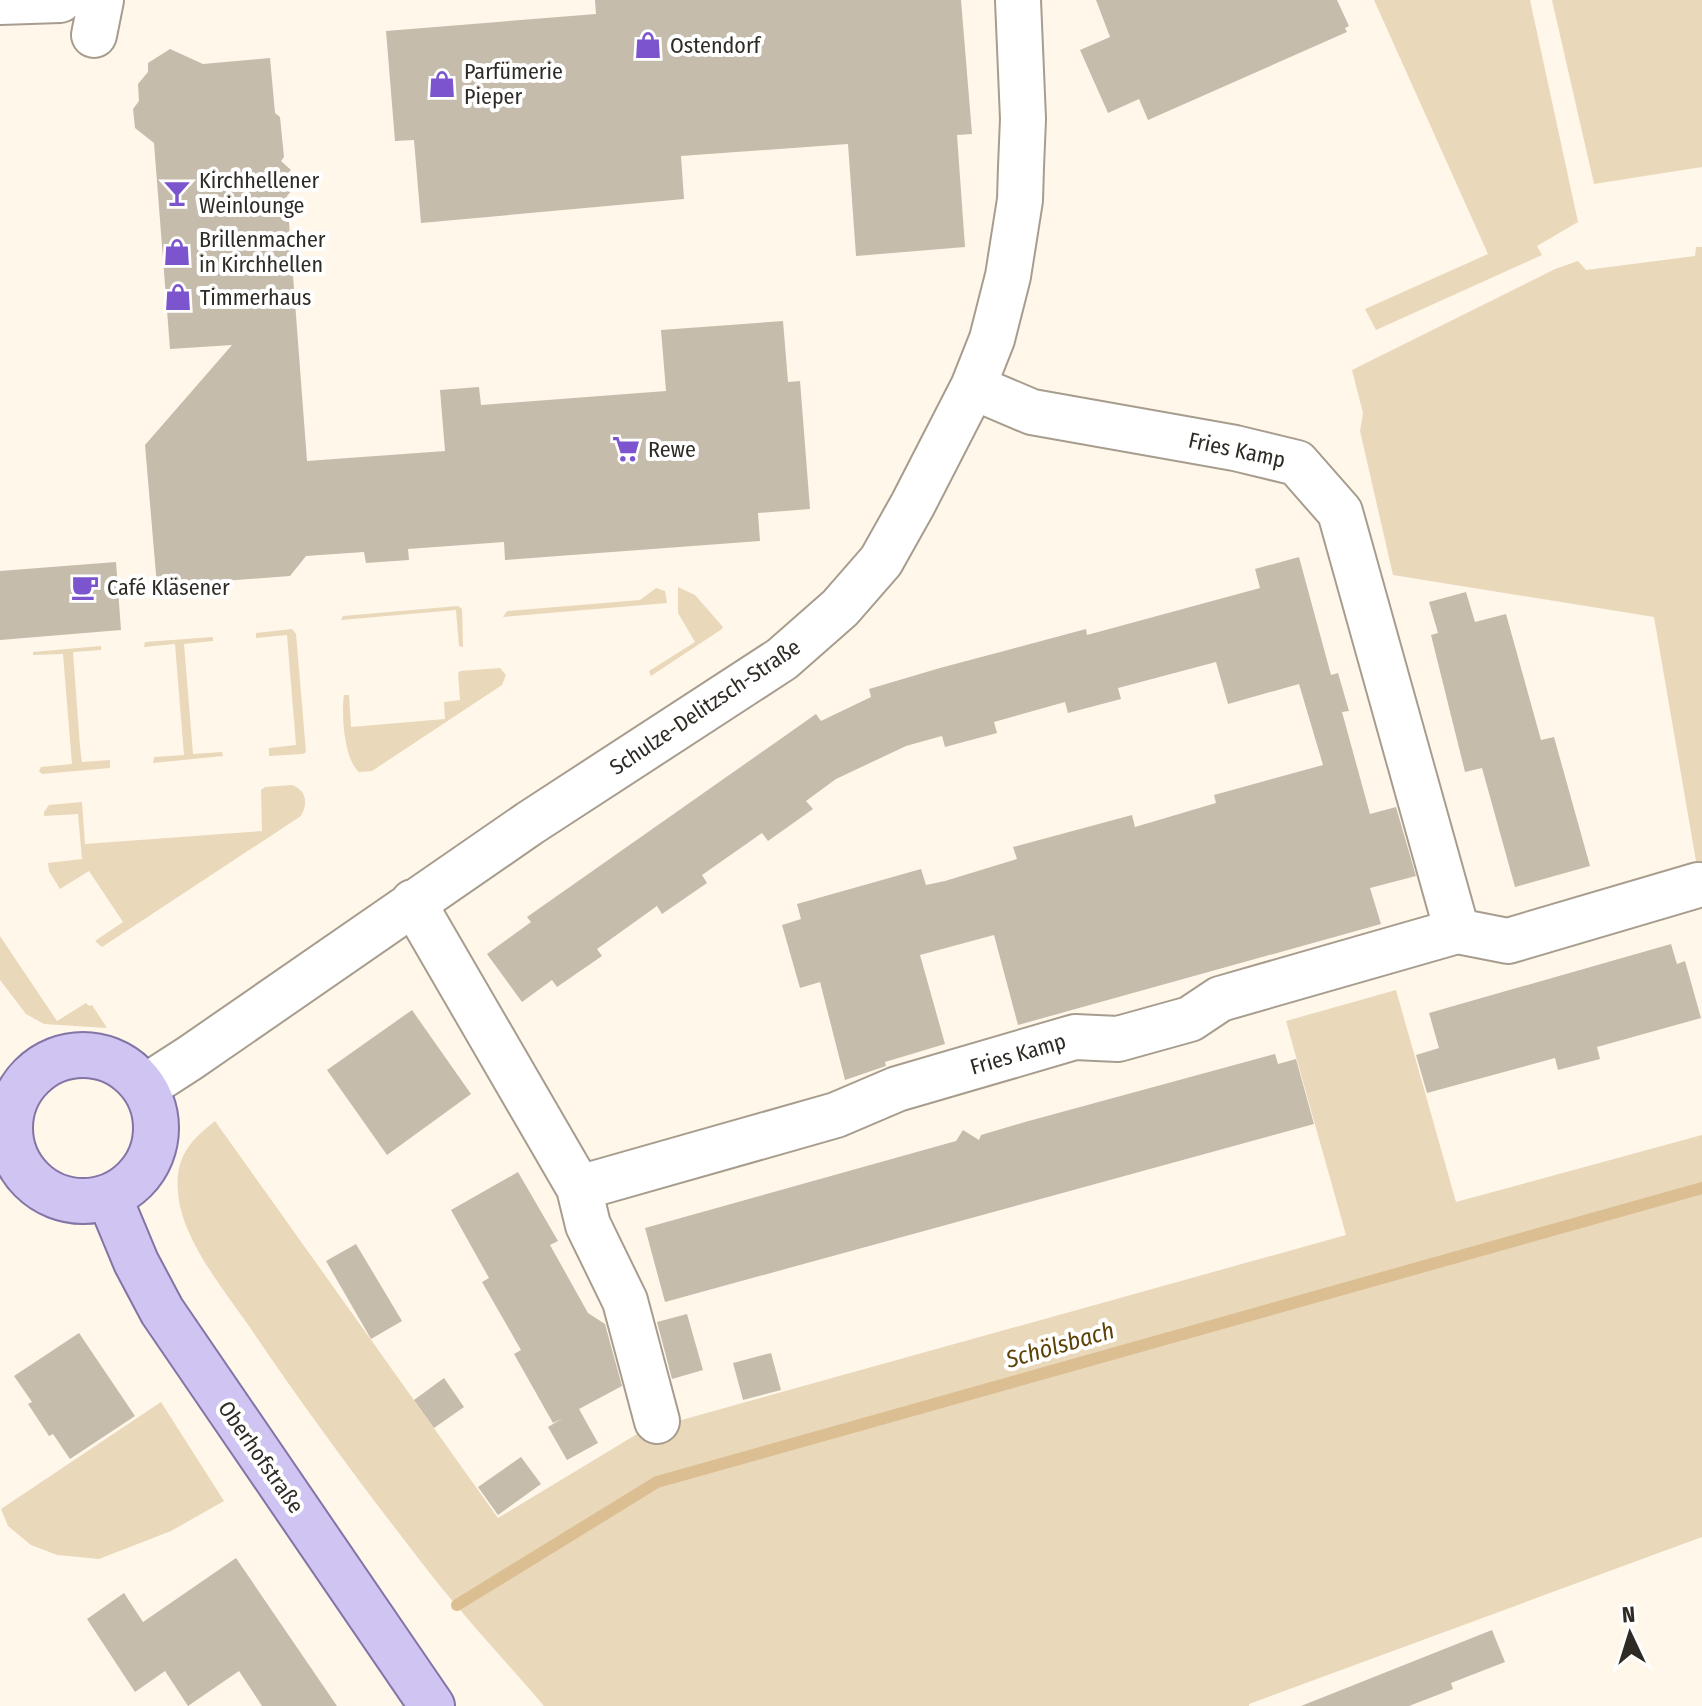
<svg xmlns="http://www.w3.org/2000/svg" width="1702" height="1706" font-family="'Fira Sans Condensed',sans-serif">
	<rect width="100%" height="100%" fill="#fff7e9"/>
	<path fill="#ead8bb" d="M1374,0H1530L1578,222L1537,246L1542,255L1376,330L1365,309L1488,254Z
		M1552,0H1702V167L1594,184Z
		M1696,247H1702V896L1654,617L1393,575L1360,431L1363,413L1352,370L1555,269L1578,261L1586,270L1695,256Z
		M678,587L695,595L723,627L722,629L651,676L649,671L695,642L678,613Z
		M656,588L665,591L667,603L503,617L507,611L640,600Z
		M458,606L462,609L463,647L459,646L456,610L341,620L343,616Z
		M292,629L296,634L306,752L303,754L269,756V748L296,745L287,635L256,638V633Z
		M213,637V641L184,644L193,754L222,752L223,756L153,763L154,757L184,755L175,644L144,647L145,642Z
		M101,646V650L73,652L80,747L82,762L110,760V768L42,774L39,771L41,767L72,764L63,654L33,655V652Z
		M500,668L506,675L502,685L372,771L359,772C344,760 341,713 344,695H349L351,727L445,719L444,702L460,700L458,673L460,671Z
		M292,785C307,791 308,803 301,816L102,947L95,941L123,922L89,871L60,889L49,871L48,863L82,859L78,814L44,816V812L49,805L82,802L85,844L262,831L261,790L265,787Z
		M0,936L57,1021L86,1003L89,1006L92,1005L107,1028L44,1024L26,1014L0,980Z
		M1396,990L1456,1202L1702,1135V1537L1249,1704V1706H544C504,1659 460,1613 422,1563C363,1487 305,1409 251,1329C225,1291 181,1239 178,1192C175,1157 190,1141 215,1121L498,1518L642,1431L1346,1235L1286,1021Z
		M161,1402L224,1501L171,1531L99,1559L57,1555L31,1545L8,1526L1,1509Z"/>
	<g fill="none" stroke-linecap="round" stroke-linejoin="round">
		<path stroke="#dbbf92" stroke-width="12" d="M457,1605L657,1482L1702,1188"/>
	</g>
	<path fill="#c6bcac" d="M595,0H961L972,134L957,135L965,247L856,256L848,144L681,156L684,199L421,223L414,140L395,141L386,31L596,14Z
		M1096,0H1337L1349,26L1345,28L1347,32L1148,120L1139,99L1108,113L1080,50L1110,37Z
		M170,49L203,64L270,58L275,113L280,117L284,157L281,161L291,170L282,180L293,189L287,196L307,461L445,451L440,390L479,387L481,405L666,391L661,330L783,321L788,382L800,381L810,509L758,513L760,541L505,560L504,542L408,549L409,560L366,563L364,552L306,556L290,576L157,586L145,445L232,345L170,349L154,143L135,128L133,109L139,101L138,84L148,72V63Z
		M1299,557L1331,675L1338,673L1349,711L1342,712L1370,814L1396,807L1416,876L1370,888L1381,924L1018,1025L994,935L920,955L945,1044L885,1062L886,1066L845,1080L820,982L800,988L782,925L801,919L797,904L921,869L926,885L945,881L1017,859L1013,847L1132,815L1135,827L1216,803L1214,795L1323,765L1299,684L1228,704L1216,662L1118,688L1121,699L1068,713L1065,702L994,722L997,733L945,747L942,736L906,746L836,779L806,801L813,809L768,841L762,833L702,875L707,883L662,914L657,906L597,949L602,956L557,987L552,980L522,1002L487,954L531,922L527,917L816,714L821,721L871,697L869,689L940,668L1086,629L1087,635L1260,588L1255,569Z
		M116,562L121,630L0,640V571Z
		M1466,592L1475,622L1506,614L1541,740L1554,737L1590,866L1515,887L1482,768L1465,772L1431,635L1438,633L1429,602Z
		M1671,944L1677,964L1685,961L1701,1018L1597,1047L1600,1059L1558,1070L1555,1058L1427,1093L1416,1055L1439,1048L1429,1013Z
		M412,1010L471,1094L387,1155L327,1070Z
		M1275,1054L1278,1064L1296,1059L1314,1124L665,1302L645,1228L956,1141L963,1130L979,1140L981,1135L1025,1122Z
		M518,1172L558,1241L550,1245L588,1313L605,1324L622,1386L579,1409L598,1443L567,1460L548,1427L563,1418L553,1423L514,1354L521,1350L482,1282L489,1278L451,1210Z
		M356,1244L402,1321L371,1339L326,1261Z
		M687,1314L703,1370L672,1379L657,1322Z
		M79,1333L135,1416L70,1459L53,1434L49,1436L28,1404L32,1402L14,1376Z
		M771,1353L781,1390L743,1400L733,1363Z
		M444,1378L464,1407L434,1428L414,1400Z
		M521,1457L541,1484L498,1515L478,1487Z
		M236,1558L337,1706H262L239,1671L188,1706L165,1671L135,1692L87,1619L124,1593L143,1622Z
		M1492,1630L1505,1662L1451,1683L1453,1689L1409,1706H1301Z"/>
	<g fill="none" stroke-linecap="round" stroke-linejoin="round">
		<g stroke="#a79d8e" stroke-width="48">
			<path id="minor" d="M0,2L60,0
				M94,35L101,0
				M413,902L579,1188L588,1225L625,1301L657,1421
				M1457,931L1508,941L1698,885
				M145,1087L190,1058L530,823L782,659L840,608L881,561L913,504L973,387L992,339L1008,276L1020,200L1021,167L1023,119L1018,0
				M579,1188L836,1115L897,1089L1075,1037L1118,1039L1190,1019L1220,999L1457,931L1340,512L1297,463L1235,448L1032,412L973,387"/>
		</g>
		<g stroke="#8274a5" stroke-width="48">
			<path id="major" d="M10 1128a73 73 0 1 1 146 0a73 73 0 1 1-146 0Z
				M109,1197L136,1262L162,1311L432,1706"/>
		</g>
		<use href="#minor" stroke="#fff" stroke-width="44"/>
		<use href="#major" stroke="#d0c4f2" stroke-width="44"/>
	</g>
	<defs>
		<g id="shop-bare" transform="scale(2.16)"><path d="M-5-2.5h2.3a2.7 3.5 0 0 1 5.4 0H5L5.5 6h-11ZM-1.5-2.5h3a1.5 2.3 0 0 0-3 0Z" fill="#7c54cd" stroke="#fff" stroke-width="2.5" paint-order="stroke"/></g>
		<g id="bar-bare" transform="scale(2.16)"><path d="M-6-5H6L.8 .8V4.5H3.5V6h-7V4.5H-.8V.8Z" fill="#7c54cd" stroke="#fff" stroke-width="2.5" paint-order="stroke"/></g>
		<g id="supermarket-bare" transform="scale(2.16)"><path d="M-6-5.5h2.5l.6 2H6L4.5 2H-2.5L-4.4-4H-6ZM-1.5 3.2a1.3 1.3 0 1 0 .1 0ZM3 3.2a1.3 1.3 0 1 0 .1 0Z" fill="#7c54cd" stroke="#fff" stroke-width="2.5" paint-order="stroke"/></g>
		<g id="cafe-bare" transform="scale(2.16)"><path d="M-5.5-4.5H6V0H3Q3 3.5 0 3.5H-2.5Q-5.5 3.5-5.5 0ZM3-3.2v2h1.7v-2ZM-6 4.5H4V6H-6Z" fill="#7c54cd" stroke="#fff" stroke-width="2.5" paint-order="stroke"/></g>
	</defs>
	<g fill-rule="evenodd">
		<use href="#shop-bare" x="648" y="45"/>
		<use href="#shop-bare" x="442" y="84"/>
		<use href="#bar-bare" x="177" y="193"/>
		<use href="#shop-bare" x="177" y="252"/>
		<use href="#shop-bare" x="178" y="297"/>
		<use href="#supermarket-bare" x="626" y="449"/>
		<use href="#cafe-bare" x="85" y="587"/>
	</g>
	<g text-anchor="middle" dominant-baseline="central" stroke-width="8" stroke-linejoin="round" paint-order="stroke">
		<g font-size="22" fill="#2e2a24" stroke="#fff" text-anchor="start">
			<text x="670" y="45">Ostendorf</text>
			<text x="464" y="71">Parfümerie<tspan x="464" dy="25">Pieper</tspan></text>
			<text x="199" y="180">Kirchhellener<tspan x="199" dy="25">Weinlounge</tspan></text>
			<text x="199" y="239">Brillenmacher<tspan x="199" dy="25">in Kirchhellen</tspan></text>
			<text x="200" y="297">Timmerhaus</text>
			<text x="648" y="449">Rewe</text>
			<text x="107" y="587">Café Kläsener</text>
		</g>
		<g font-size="22" fill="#2e2a24" stroke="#fff">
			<text transform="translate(1237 450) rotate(12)">Fries Kamp</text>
			<text transform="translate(705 707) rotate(-34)">Schulze-Delitzsch-Straße</text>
			<text transform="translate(1018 1054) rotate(-16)">Fries Kamp</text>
			<text transform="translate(261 1457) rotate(55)">Oberhofstraße</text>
		</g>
		<g font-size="24" font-style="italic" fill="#5d4208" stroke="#fff">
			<text transform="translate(1060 1345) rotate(-16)">Schölsbach</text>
		</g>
	</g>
	<g transform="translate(1630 1634) rotate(356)" stroke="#ffffff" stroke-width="6" paint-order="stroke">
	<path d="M0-6L14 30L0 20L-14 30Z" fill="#2e2a24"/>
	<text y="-12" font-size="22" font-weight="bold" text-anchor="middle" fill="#2e2a24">N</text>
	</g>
</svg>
